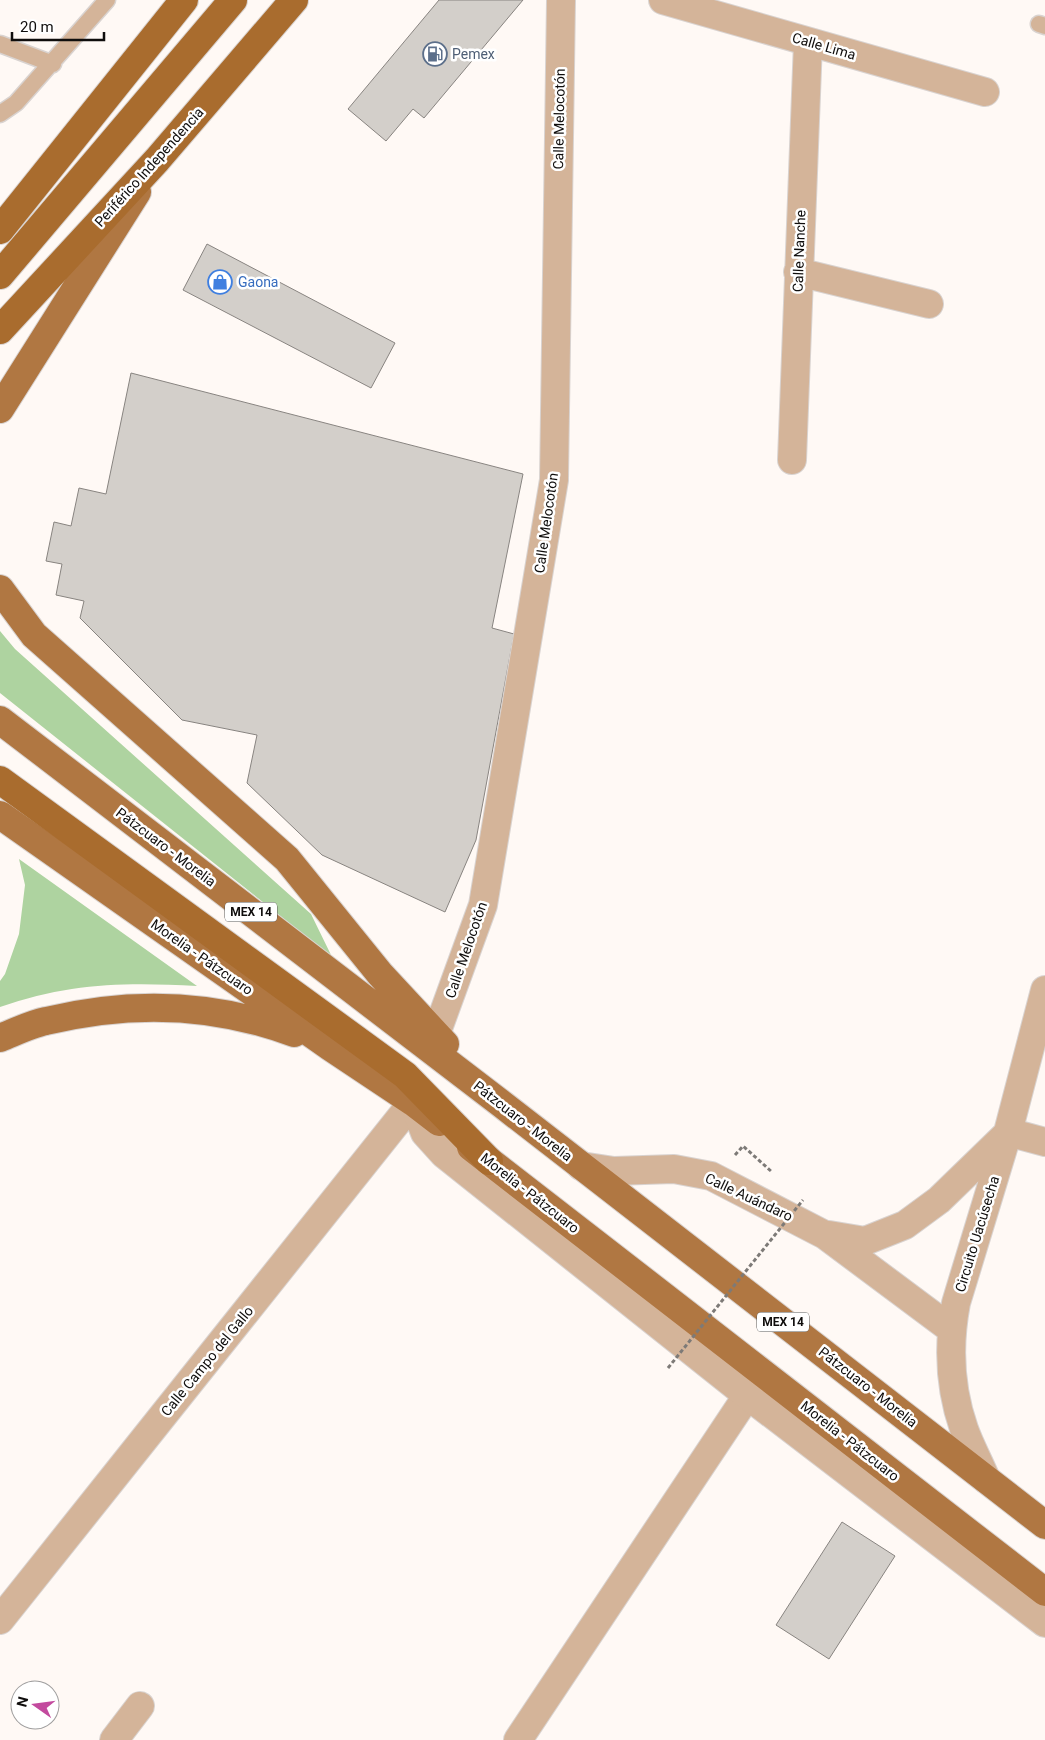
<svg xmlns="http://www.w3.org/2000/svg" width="1045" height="1740" font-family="Roboto,sans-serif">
	<rect width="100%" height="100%" fill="#fff9f5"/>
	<path fill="#aed3a0" d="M0,631L15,649L311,914L332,957L0,693Z
		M19,859L197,986C125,982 69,983 0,1007V981L5,974L19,934L25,885Z"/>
	<path fill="#d3cfca" stroke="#888480" d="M439,0H523L424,118L413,109L386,141L348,109Z
		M207,244L395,343L371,388L183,290Z
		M131,373L523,474L492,628L514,634L476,840L445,912L322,855L247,783L257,735L182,720L80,618L84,601L56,595L62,564L46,561L54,522L71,526L79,488L106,494Z
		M842,1522L895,1556L829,1659L776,1625Z"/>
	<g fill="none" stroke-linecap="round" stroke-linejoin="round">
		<g stroke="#d9d3d0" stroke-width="19">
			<path id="service" d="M1039,24L1045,26
				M0,44L53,64
				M0,114L16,103L107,0"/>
		</g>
		<g stroke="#d9d3d0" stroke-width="30">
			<path id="minor" d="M663,0L985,92
				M798,272L929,304
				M792,460L808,42
				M436,1034L483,905L554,480L561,0
				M1008,1132L1045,1142
				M581,1166L614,1171L674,1169L711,1176L825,1235L951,1329
				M829,1235L865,1241L905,1225L939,1200L1006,1135
				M986,1479C979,1462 970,1446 964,1429C950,1389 948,1345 956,1303L1008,1132L1045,990
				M0,1620L413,1102
				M114,1740L140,1706
				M518,1740L761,1375"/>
		</g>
		<g stroke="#d9d3d0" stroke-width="30">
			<path id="tertiary" d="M413,1102L425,1133L444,1154L747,1395L1045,1623"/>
		</g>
		<g stroke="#d9d3d0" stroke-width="30">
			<path id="primary" d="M0,409L137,192
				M0,589L34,635L287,859L380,974L445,1044
				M0,720L503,1105L1045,1525
				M0,815L329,1046L413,1102L439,1122
				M0,1038C15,1032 31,1024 46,1021C129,1001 214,1003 294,1033
				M471,1147L1045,1592"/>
		</g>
		<g stroke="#d9d3d0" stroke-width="30">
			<path id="trunk" d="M0,230L184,0
				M0,275L233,0
				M0,330L157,160L294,0
				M0,780L405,1075L489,1161"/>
		</g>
		<path stroke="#7d7a77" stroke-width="3" stroke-dasharray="4 2.5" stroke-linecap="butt" d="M735,1155L743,1146L772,1172"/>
		<use href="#service" stroke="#d4b499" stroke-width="16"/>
		<use href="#minor" stroke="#d4b499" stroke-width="28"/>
		<use href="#tertiary" stroke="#d4b499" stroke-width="28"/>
		<use href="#primary" stroke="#b07742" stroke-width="28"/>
		<use href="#trunk" stroke="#a96c2e" stroke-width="28"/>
		<path stroke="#7d7a77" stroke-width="3" stroke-dasharray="4 2.5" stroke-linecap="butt" d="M668,1368L803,1200"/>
	</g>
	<defs>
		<g id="fuel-ring" transform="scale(1.25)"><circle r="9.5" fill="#fff" stroke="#5c6f8a" stroke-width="1.5"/><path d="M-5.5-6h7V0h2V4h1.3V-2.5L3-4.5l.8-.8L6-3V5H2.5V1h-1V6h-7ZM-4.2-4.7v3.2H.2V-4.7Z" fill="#5c6f8a"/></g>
		<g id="shop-ring" transform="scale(1.25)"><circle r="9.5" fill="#fff" stroke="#3f7fe0" stroke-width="1.5"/><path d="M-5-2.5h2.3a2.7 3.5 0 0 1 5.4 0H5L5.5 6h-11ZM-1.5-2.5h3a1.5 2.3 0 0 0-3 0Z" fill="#3f7fe0"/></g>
	</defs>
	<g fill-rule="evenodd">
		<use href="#fuel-ring" x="435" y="54"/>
		<use href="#shop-ring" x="220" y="282"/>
	</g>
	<g text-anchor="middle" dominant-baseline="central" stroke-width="5" stroke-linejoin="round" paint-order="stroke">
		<g fill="#fff" stroke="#575655" stroke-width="1">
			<rect x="225" y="902.5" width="52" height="19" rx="4"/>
			<rect x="757" y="1312.5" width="52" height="19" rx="4"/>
		</g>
		<g font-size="12" font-weight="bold" fill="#0f0d0c">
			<text x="251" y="912">MEX 14</text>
			<text x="783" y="1322">MEX 14</text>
		</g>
		<g font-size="14" fill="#0f0d0c" stroke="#fff">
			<text transform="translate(824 46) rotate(16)">Calle Lima</text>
			<text transform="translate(559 119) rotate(-89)">Calle Melocotón</text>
			<text transform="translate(149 167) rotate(-48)">Periférico Independencia</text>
			<text transform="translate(799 251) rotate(-88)">Calle Nanche</text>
			<text transform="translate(546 523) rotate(-82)">Calle Melocotón</text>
			<text transform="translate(166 847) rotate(37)">Pátzcuaro - Morelia</text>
			<text transform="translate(466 950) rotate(-71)">Calle Melocotón</text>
			<text transform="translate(202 957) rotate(35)">Morelia - Pátzcuaro</text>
			<text transform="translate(523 1121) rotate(38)">Pátzcuaro - Morelia</text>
			<text transform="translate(530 1193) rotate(38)">Morelia - Pátzcuaro</text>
			<text transform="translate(749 1197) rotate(25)">Calle Auándaro</text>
			<text transform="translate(977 1234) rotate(-73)">Circuito Uacúsecha</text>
			<text transform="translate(207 1361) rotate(-51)">Calle Campo del Gallo</text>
			<text transform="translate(868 1387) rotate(38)">Pátzcuaro - Morelia</text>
			<text transform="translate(850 1441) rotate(38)">Morelia - Pátzcuaro</text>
		</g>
		<g font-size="14" fill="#4e5e75" stroke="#fff" text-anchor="start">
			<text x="452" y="54">Pemex</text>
		</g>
		<g font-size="14" fill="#366cbe" stroke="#fff" text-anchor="start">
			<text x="238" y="282">Gaona</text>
		</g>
	</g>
	<g transform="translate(35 1705) rotate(284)"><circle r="24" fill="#ffffff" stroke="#9f9e9e"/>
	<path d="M0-4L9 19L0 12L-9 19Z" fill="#c34a9e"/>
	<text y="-8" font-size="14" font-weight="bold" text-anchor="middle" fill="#0f0d0c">N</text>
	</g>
	<path d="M12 32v8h92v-8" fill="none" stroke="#0f0d0c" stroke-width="2.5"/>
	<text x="20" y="32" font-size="15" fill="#0f0d0c" stroke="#ffffff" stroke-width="4" paint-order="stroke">20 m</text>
</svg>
